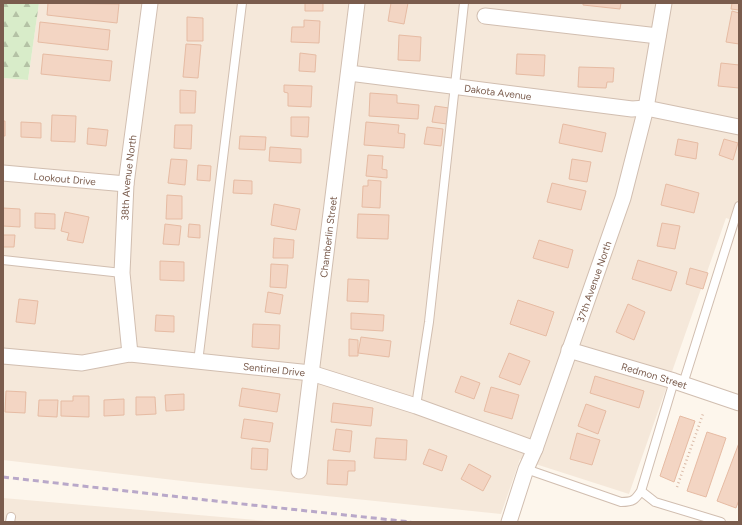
<svg xmlns="http://www.w3.org/2000/svg" width="742" height="525" font-family="Figtree,sans-serif">
	<defs>
		<pattern id="forest-firs" width="22" height="20" patternUnits="userSpaceOnUse"><rect width="22" height="20" fill="#d8ecc9"/><path d="M5 1l3.5 6h-7zM16 11l3.5 6h-7z" fill="#b4c2a5"/></pattern>
	</defs>
	<rect width="100%" height="100%" fill="#fdf6ec"/>
	<path fill="#f5e8da" d="M39,3H739V222L726,218L629,494L520,459L501,514L191,482L3,460V78L28,80Z
		M3,498L278,522H3Z"/>
	<path fill="url(#forest-firs)" d="M3,3H39L28,80L3,78Z"/>
	<path fill="#f3d5c3" stroke="#e6bba3" d="M48,3L119,4L117,23L47,15Z
		M305,3H323V11H305Z
		M391,3H408L404,24L388,21Z
		M583,3H621L620,9L583,5Z
		M732,3H739V10L731,9Z
		M732,11L739,13V44L726,42Z
		M187,17L203,18V41H187Z
		M304,20L320,21L319,43L291,42L292,27H304Z
		M40,22L110,30L108,50L38,42Z
		M399,35L421,37L420,61L398,60Z
		M186,44L201,45L198,78L183,77Z
		M300,53L316,55L315,72L299,71Z
		M43,54L112,61L110,81L41,74Z
		M517,54L545,55L544,76L516,74Z
		M721,63L739,65V88L718,86Z
		M579,67L614,68L613,82H607L606,88L578,87Z
		M284,85L312,86L311,107L288,106V93L284,92Z
		M180,90L196,91L195,113H180Z
		M370,93L397,95V103L419,105L418,119L369,116Z
		M435,106L449,108L447,124L432,122Z
		M52,115L76,116L75,142L51,141Z
		M291,117H309L308,137L291,136Z
		M3,121H5V136H3Z
		M21,122L41,123V138L21,137Z
		M366,122L399,125L398,133L405,134L404,148L364,145Z
		M563,124L606,133L602,152L559,143Z
		M175,125H192L191,149L174,148Z
		M427,127L443,129L441,146L424,144Z
		M88,128L108,130L106,146L87,144Z
		M240,136L266,137L265,150L239,149Z
		M678,139L698,143L696,159L675,155Z
		M724,139L738,143L733,160L719,155Z
		M270,147L301,149V163L269,161Z
		M368,155L383,156L382,169L387,170V178L366,176Z
		M171,159L187,160L185,185L168,183Z
		M572,159L591,162L587,182L569,179Z
		M198,165L211,166L210,181L197,180Z
		M234,180L252,181V194L233,193Z
		M368,180L381,181L380,208L362,207L363,186H368Z
		M552,183L586,191L581,210L547,202Z
		M666,184L699,193L694,213L661,205Z
		M167,195L182,196V219H166Z
		M274,204L300,209L296,230L271,225Z
		M3,208L20,209V227L3,226Z
		M65,212L89,217L83,243L67,240L69,233L61,231Z
		M35,213L55,214V229L35,228Z
		M358,214L389,215L388,239L357,238Z
		M662,223L680,226L675,249L657,246Z
		M165,224L181,226L179,245L163,244Z
		M189,224L200,225V238L188,237Z
		M3,235H15L14,247H3Z
		M274,238L294,240L293,258H273Z
		M539,240L573,250L568,268L533,258Z
		M638,260L677,272L671,291L632,279Z
		M160,261L184,262V281L160,280Z
		M271,264L288,265L286,288L270,287Z
		M690,268L708,273L703,289L686,284Z
		M348,279L369,280L368,302L347,301Z
		M268,292L283,295L280,314L265,312Z
		M19,299L38,301L35,324L16,322Z
		M518,300L554,312L546,336L510,324Z
		M628,304L645,312L634,340L616,332Z
		M351,313L384,315L383,331L351,329Z
		M156,315L174,316V332L155,331Z
		M253,324L280,325L279,349L252,347Z
		M361,337L391,341L389,357L358,353Z
		M349,339L358,340V356H349Z
		M509,353L530,361L520,385L499,377Z
		M461,376L480,383L474,399L455,392Z
		M595,376L644,391L639,408L590,393Z
		M491,387L519,395L512,419L484,411Z
		M242,388L280,394L277,412L239,406Z
		M6,391L26,392L25,413L5,412Z
		M184,394V410L166,411L165,395Z
		M73,396H89V417L61,416V401H73Z
		M136,397H155L156,414L136,415Z
		M124,399V415L104,416V400Z
		M39,400H58L57,417L38,416Z
		M333,403L373,408L371,426L331,422Z
		M586,404L606,411L598,434L578,426Z
		M680,416L695,421L674,482L660,476Z
		M244,419L273,423L270,442L241,438Z
		M336,429L352,431L350,452L333,450Z
		M707,432L726,438L706,497L687,491Z
		M577,433L600,440L592,465L570,459Z
		M376,438L407,440L406,460L374,458Z
		M739,443V500L736,508L717,501Z
		M252,448L268,449L267,470L251,469Z
		M429,449L447,456L442,471L423,464Z
		M328,460L355,461V471H348L347,485L327,484Z
		M469,464L491,476L483,491L461,479Z"/>
	<g fill="none" stroke-linecap="round" stroke-linejoin="round">
		<g stroke="#d1beb0" stroke-width="10">
			<path id="lane" d="M3,260L122,273
				M198,362L242,3
				M674,381L641,491L655,502L721,522
				M683,384L739,206
				M416,406L429,322L464,3
				M526,469L621,502C633,502 635,500 641,491
				M10,522L11,517"/>
		</g>
		<g stroke="#d1beb0" stroke-width="17">
			<g id="street">
				<path d="M485,16L658,36"/>
				<path id="s1" d="M349,73L632,109L646,108L739,127"/>
				<path id="s2" d="M3,173L126,184"/>
				<path id="s3" d="M569,350L674,381L739,403"/>
				<path id="s4" d="M130,354L122,273L126,184L150,3"/>
				<path id="s5" d="M3,356L82,363L130,354L311,373L416,406L535,449"/>
				<path id="s6" d="M299,471L357,3"/>
				<path id="s7" d="M509,522L526,469L535,449L623,198L646,108L664,3"/>
			</g>
		</g>
		<path stroke="#d9b8a5" stroke-width="2.5" stroke-dasharray="1 3" stroke-linecap="butt" d="M677,487L703,414"/>
		<use href="#lane" stroke="#fff" stroke-width="8"/>
		<use href="#street" stroke="#fff" stroke-width="15"/>
		<path stroke="#b9a8c9" stroke-width="3" stroke-dasharray="6 4" stroke-linecap="butt" d="M3,477L224,502L411,522"/>
	</g>
	<g text-anchor="middle" dominant-baseline="central" stroke-width="3.5" stroke-linejoin="round" paint-order="stroke">
		<g font-size="10" fill="#7a5c4d" stroke="#fffaf3">
			<text stroke="none"><textPath href="#s1" startOffset="150">Dakota Avenue</textPath></text>
			<text stroke="none"><textPath href="#s4" startOffset="177">38th Avenue North</textPath></text>
			<text stroke="none"><textPath href="#s2" startOffset="62">Lookout Drive</textPath></text>
			<text stroke="none"><textPath href="#s6" startOffset="236">Chamberlin Street</textPath></text>
			<text stroke="none"><textPath href="#s7" startOffset="255">37th Avenue North</textPath></text>
			<text stroke="none"><textPath href="#s5" startOffset="273">Sentinel Drive</textPath></text>
			<text stroke="none"><textPath href="#s3" startOffset="89">Redmon Street</textPath></text>
		</g>
	</g>
	<rect width="742" height="525" fill="none" stroke="#7a5c4d" stroke-width="8"/>
</svg>
